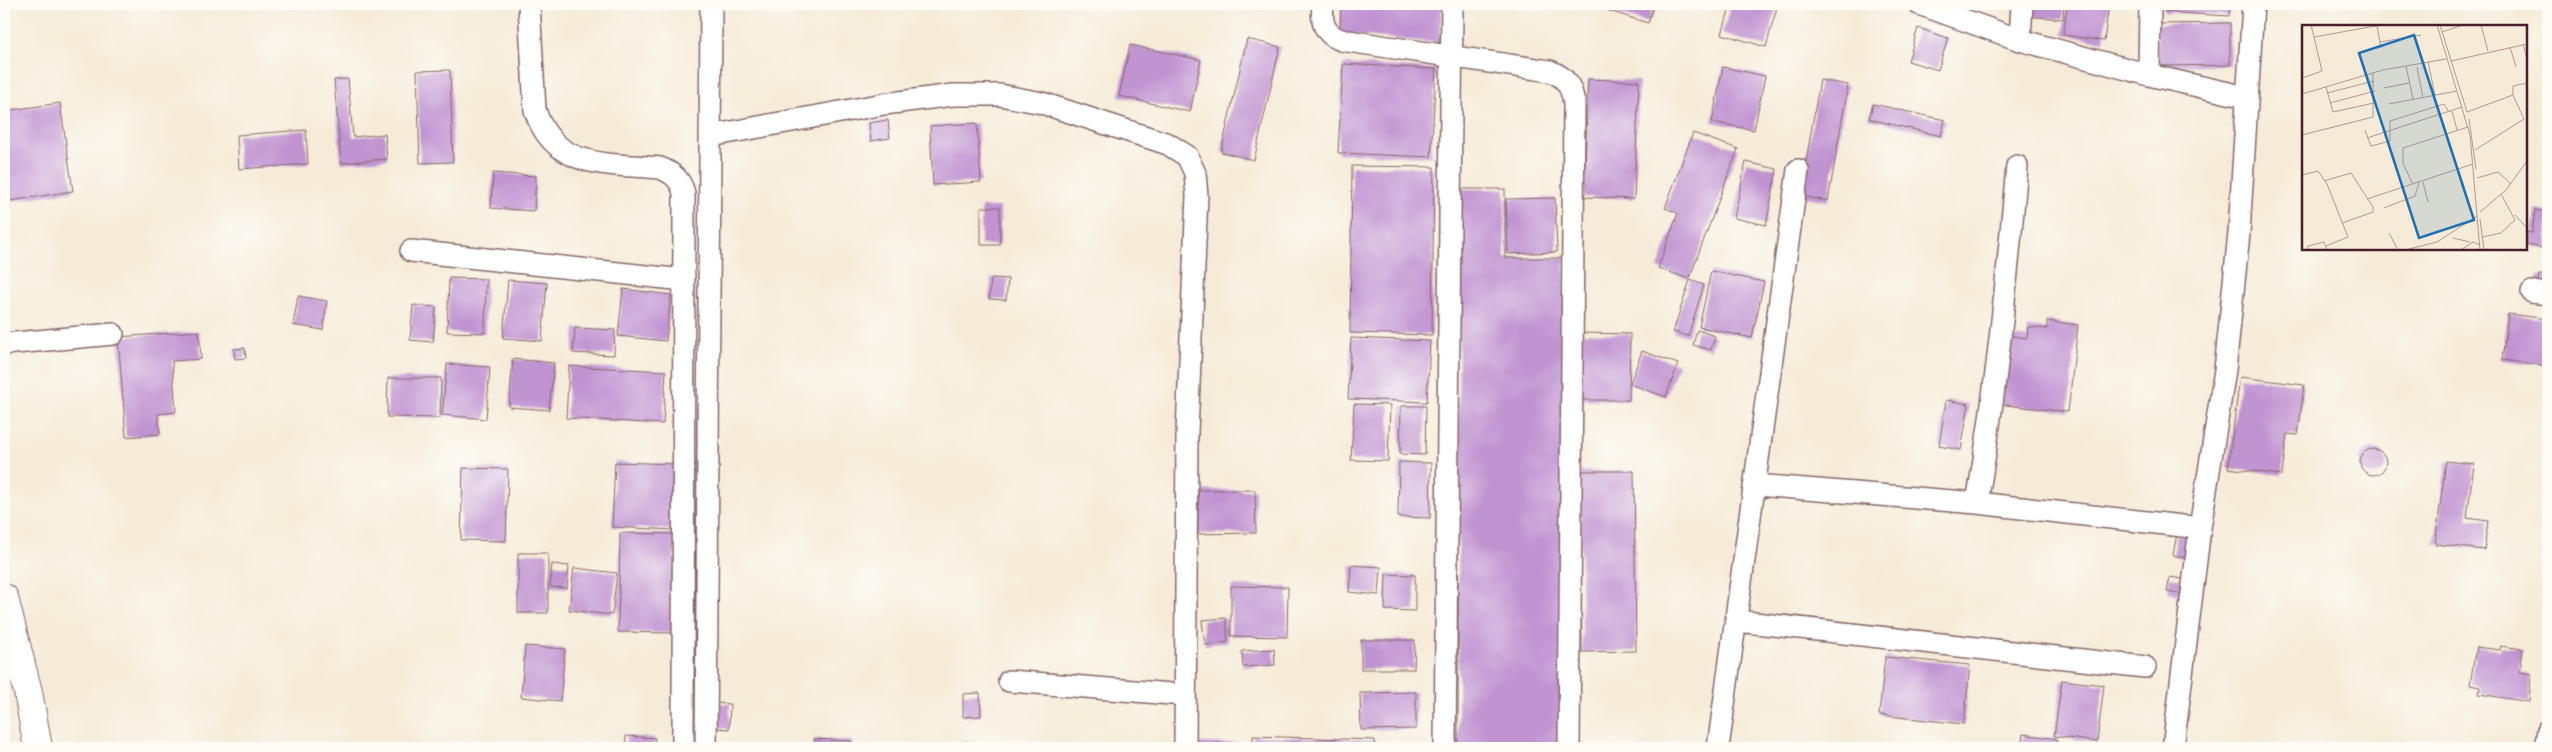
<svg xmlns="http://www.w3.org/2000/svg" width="2552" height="752" font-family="Mali,sans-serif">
	<rect width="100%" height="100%" fill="#fdfcf7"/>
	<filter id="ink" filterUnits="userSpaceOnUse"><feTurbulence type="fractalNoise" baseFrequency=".02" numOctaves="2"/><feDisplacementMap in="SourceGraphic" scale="10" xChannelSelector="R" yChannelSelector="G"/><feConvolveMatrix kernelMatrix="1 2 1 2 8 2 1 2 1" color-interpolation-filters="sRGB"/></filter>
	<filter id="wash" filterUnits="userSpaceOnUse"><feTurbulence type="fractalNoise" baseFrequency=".0096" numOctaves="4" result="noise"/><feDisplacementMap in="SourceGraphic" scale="20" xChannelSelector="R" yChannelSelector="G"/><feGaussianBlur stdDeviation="1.12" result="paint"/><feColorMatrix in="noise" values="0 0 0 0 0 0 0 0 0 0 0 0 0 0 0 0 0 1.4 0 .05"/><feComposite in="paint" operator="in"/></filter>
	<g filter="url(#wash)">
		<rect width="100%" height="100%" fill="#f6ebd8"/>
		<g id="blocks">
			<path fill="#c093d1" d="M1341,4H1442L1440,43L1340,34Z
				M1611,4H1654L1648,23L1609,11Z
				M1731,4H1766L1777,7L1766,47L1722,34Z
				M2026,4H2064L2063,19L2025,16Z
				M2067,4H2109L2104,41L2063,35Z
				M2165,4H2230L2229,16L2164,12Z
				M2230,23V65L2158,66L2157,24Z
				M1918,28L1948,38L1938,70L1908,61Z
				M1247,39L1280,47L1254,160L1221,152Z
				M1130,45L1201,60L1190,112L1119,96Z
				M1343,64L1436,69L1431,157L1338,153Z
				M1723,67L1765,76L1754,130L1712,122Z
				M450,70L453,162L420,163L417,71Z
				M348,79L353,137L385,134L387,159L341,163L334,80Z
				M1588,79L1639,81L1634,199L1584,197Z
				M1820,80L1848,85L1828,201L1800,196Z
				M60,103L73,191L4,202V111Z
				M1873,104L1945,120L1941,136L1869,119Z
				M888,120L890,138L871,141L869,123Z
				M977,123L981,182L933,185L930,126Z
				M306,130L308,164L239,169L237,135Z
				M1693,133L1738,149L1689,279L1658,268L1678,213L1665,208Z
				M1746,162L1777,169L1766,225L1734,218Z
				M1352,166L1434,167L1432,335L1350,333Z
				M493,173L536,176L534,211L491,208Z
				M1459,189H1505V258H1565L1564,748H1458Z
				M1555,198L1557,252L1508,254L1506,199Z
				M981,207H1000V245H981Z
				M2535,210L2548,212V249L2526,245V232L2532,233Z
				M1711,271L1764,282L1752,338L1699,327Z
				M2539,275L2548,276V287L2537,285Z
				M449,278L486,279L485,333L447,332Z
				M991,278L1008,279L1006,300L989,299Z
				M508,280L547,283L542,341L503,338Z
				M1690,280L1704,285L1688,336L1673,332Z
				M623,289L671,295L666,341L618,336Z
				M298,296L327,301L323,330L293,325Z
				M413,305L436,307L433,342L410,340Z
				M2508,314L2548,319V366L2502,360Z
				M2047,321L2078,325L2068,412L1997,404L2006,335L2027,338L2028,327L2047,329Z
				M575,328L615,330L614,355L573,353Z
				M1697,330L1715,336L1711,350L1693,345Z
				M199,331L201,359L172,361L176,412L158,414L160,434L126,437L118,337Z
				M1581,333L1630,334L1629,400H1581Z
				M1351,338L1430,341L1427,402L1348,399Z
				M245,348L246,358L235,359L234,349Z
				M1642,351L1678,364L1666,397L1630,384Z
				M513,359L554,363L549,410L509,407Z
				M447,364L490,367L486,419L442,415Z
				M569,366L666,371L663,424L566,418Z
				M2240,377L2304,385L2298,435L2287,434L2282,475L2228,468Z
				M388,378H441L440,418L387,417Z
				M1946,400L1969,404L1961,450L1939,446Z
				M1354,404L1390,405L1388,461L1351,460Z
				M1401,406H1426L1425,455L1400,454Z
				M2360 462a13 13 0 1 1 26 0a13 13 0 1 1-26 0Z
				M2446,461L2474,464L2467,518L2488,521L2484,550L2435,544Z
				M615,462L678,464L675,530L612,527Z
				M1399,462L1431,463L1430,518L1398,517Z
				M463,468L508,469L506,541L461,540Z
				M1580,471H1634L1636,651L1582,652Z
				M1198,490H1255L1256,533L1198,534Z
				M620,533L675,534L673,633L618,632Z
				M2177,534L2189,536L2186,558L2173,555Z
				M518,553H548V613H518Z
				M552,564L569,566L567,588L550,587Z
				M1351,565L1381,567L1379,595L1349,592Z
				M574,568L617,573L612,615L569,610Z
				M1386,574L1415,575V611L1385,610Z
				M2170,577L2183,579L2180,594L2167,592Z
				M1231,586L1288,587L1287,637L1231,636Z
				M1226,618L1228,642L1205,645L1202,620Z
				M1361,640H1415L1414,669H1361Z
				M525,646L565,649L560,701L521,697Z
				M2501,646L2523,649L2520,672L2531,674L2529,702L2479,694L2480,687L2470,685L2476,647L2500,650Z
				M1274,649L1275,665L1243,667L1242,651Z
				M1885,657L1970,665L1964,724L1879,715Z
				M2062,680L2104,685L2097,742L2054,736Z
				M1416,692V729L1361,730L1360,693Z
				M980,693L981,716L963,717V694Z
				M716,703L730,704L729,729L715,728Z
				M2023,734L2057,739L2056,748H2021Z
				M626,736L655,738L654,748H625Z
				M1253,736L1375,740V748H1253Z
				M814,739L852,741L851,748H814Z
				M962,742L982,743V748H962Z
				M1193,743H1235V748H1193Z"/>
		</g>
	</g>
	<g filter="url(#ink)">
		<use href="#blocks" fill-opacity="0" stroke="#866668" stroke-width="1"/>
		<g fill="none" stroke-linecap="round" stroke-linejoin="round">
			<g stroke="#866668" stroke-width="24">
				<path id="minor" d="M529,4L535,110C554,170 607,163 660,168C673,173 680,179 684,193L683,748
					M1323,4C1321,22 1323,33 1341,40L1550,71C1566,77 1572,87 1574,104L1569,748
					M1919,4L2020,40L2149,75L2246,97
					M2020,40L2022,4
					M2149,75L2150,4
					M710,136L884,104L953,95H1000L1042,103L1168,144L1187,156L1195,173L1197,196L1187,432L1185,748
					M411,251L684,280
					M2532,292L2548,294
					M4,344L113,334
					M1756,485L1977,503L2200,528
					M1977,503C1996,392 2007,279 2017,166
					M1737,621L2145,667
					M1009,681L1184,695
					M706,748L711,4
					M1445,748L1452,4
					M1718,748L1798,170
					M2173,748L2200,528L2225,370L2239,233L2253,4
					M2545,748L2548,730"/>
			</g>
			<g stroke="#866668" stroke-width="30">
				<path id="secondary" d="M4,598L28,692L38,748"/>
			</g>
			<use href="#minor" stroke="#fff" stroke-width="21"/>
			<use href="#secondary" stroke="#fff" stroke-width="28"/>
		</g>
	</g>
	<g transform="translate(2302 25)">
		<rect width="225" height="225" fill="#f6ebd8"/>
		<path fill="none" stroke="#b19993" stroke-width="1" d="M9,0L12,12L79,0M135,0L168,110L178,225M138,0L165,87M179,0L186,26M75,1L79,23M140,7L161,0M78,17L119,10M221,19L225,34M208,22L214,42M149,36L225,19M126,37L133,70M104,41L111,74M115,42L121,73M0,53L20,46L12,12M24,62L31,87L72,78M82,63L107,58M25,68L72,56M0,69L81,45L144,34M211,70V61L225,58M28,78L73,66M87,79L155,66M150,86L155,105M165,87L211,70L222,94L173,125M167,94L174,144M63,105L69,121L88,116V96L142,79L147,87M0,110L71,92V48M65,113L160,82M0,150L16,146L25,159L46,212L24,221M175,153L196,147L209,159M22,156L49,148L71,182V187L40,198M121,157L126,177M110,158L101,138V123L166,102M65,174L171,139M82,183L113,171L117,158M178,187L204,165L225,136M213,190L225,203M178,194L182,225M87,208L96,225M180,212L199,208L213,195L199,169M151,213L168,217M6,225V221L22,217L25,225M103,225L135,217L175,191M159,225L171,217L178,220"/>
		<path fill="#1f6fb2" fill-opacity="0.15" stroke="#1f6fb2" stroke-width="2.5" d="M112,10L172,195L117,213L57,28Z"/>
		<rect width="225" height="225" fill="none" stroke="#4a1f2b" stroke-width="2.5"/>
	</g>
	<rect width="2552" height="752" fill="none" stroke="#fdfcf7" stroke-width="20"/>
</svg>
